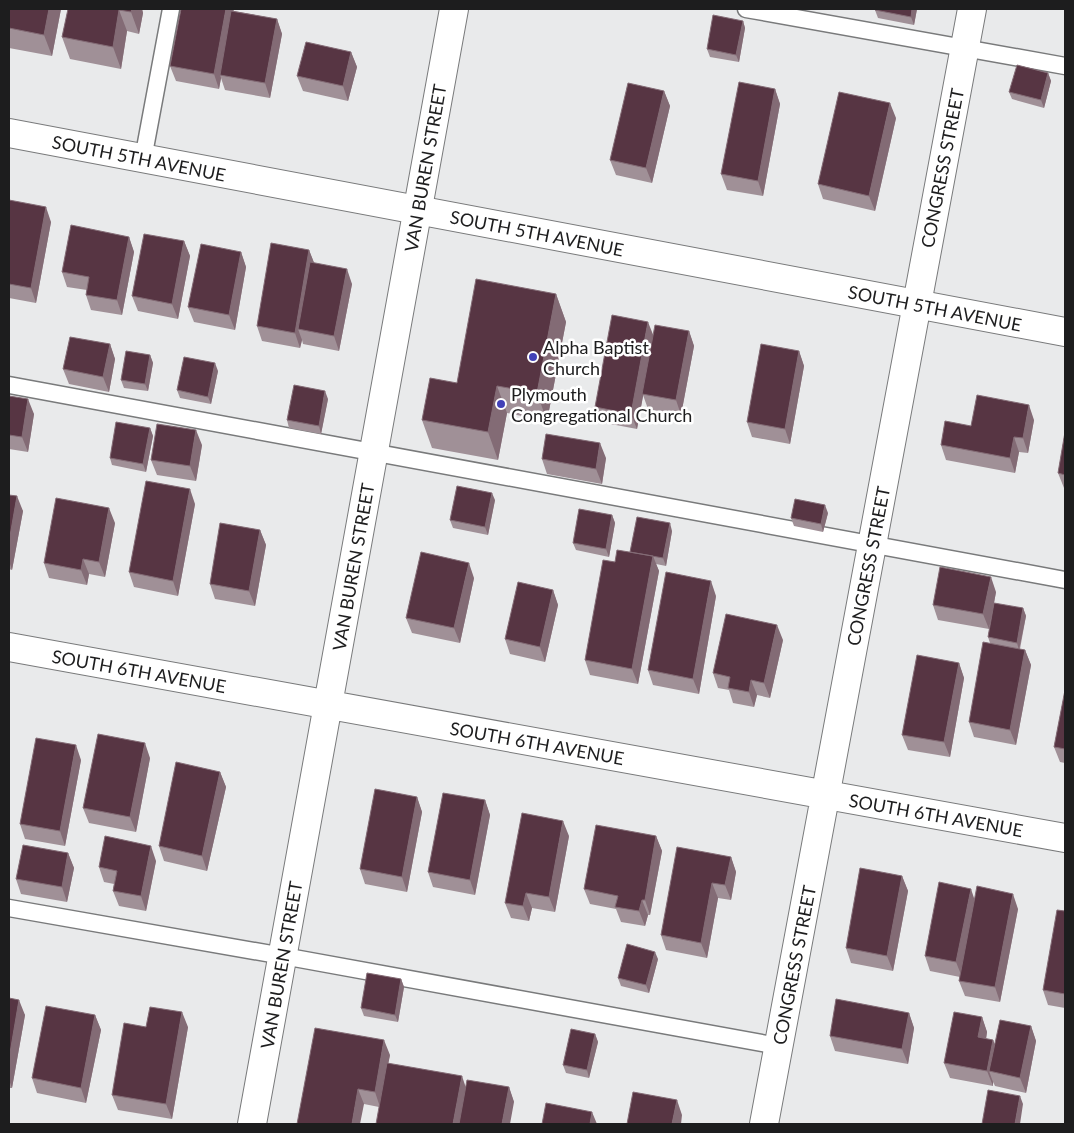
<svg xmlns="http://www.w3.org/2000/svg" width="1074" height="1133" font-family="Lato,sans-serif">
	<rect width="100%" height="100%" fill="#e9eaeb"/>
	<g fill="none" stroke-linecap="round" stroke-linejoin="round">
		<g stroke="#797a7b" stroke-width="19">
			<path id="service" d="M746,9L1065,66
				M143,159L171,9
				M9,385L1065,580
				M9,908L283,956L778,1046"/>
		</g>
		<g stroke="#797a7b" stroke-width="30">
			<path id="minor" d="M9,647L1065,838
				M252,1124L454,9
				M764,1124L972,9"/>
		</g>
		<g stroke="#797a7b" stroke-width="30">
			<path id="tertiary" d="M9,133L1065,332"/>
		</g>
		<use href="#service" stroke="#fff" stroke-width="16"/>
		<use href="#minor" stroke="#fff" stroke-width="28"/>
		<use href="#tertiary" stroke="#fff" stroke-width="28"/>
	</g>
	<path fill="#a09097" d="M9,9H61L52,56L9,48Z
		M68,9H142L143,13L139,34L127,31L121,69L70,59L62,37Z
		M917,9L914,25L878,18L875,10Z
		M234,11L277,19L282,34L270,98L225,90L221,78L219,89L176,81L170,66Z
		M743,21L745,28L739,62L710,57L707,49Z
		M351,52L357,67L348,101L303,91L297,76Z
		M1048,73L1051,81L1044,108L1012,99L1009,92Z
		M775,89L780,104L763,196L727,190L721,174Z
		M664,91L670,106L652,183L616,175L610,160Z
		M896,118L875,211L823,199L818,184Z
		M9,200L51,222L36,303L9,298Z
		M129,237L134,252L122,315L91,310L86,295L87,290L67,287L62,272Z
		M184,241L190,256L178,319L138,311L132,296Z
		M309,250L314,263L352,284L339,351L303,344L302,340L300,348L262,341L257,326Z
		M241,252L246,267L235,330L194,322L188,307Z
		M556,294L566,322L547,421L507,413L498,460L432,448L422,420L457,383Z
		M689,331L694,346L681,415L648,409L643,395L637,429L600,422L595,407L653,336Z
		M110,344L115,359L109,392L69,384L63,369Z
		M799,351L804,366L790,444L752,437L747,422Z
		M150,355L153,363L148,391L124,388L121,380Z
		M218,371L211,404L180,398L177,390Z
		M9,396L34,414L28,452L9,449Z
		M328,399L321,434L289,428L287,420Z
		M1034,420L1028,453L1019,452L1015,473L946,460L941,445L971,426Z
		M150,428L153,436L146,472L112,465L110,458Z
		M1065,432V489L1064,488L1058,473Z
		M202,445L196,481L157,475L151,460Z
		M606,458L602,484L547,474L542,459Z
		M9,495L23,511L12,570L9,569Z
		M495,500L488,535L453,528L450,520Z
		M195,504L178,596L134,587L129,572Z
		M828,513L823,532L794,526L791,518Z
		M612,515L615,523L609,557L576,550L573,543Z
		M115,523L105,577L89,574L87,585L49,578L44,563Z
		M260,530L266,545L255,606L215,599L210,584Z
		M672,531L666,566L656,564L659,571L638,684L590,675L585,660L615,562L630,552Z
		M474,578L460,643L412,633L406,618Z
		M553,590L558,605L545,662L510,654L505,639Z
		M996,592L994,603L1023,608L1026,616L1020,649L1025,650L1031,665L1016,745L974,737L969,722L990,643L988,637L994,604L989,629L938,620L933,605Z
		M716,596L699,694L653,685L648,670Z
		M783,640L770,698L757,695L754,707L733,703L729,690L718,688L713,673Z
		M959,663L964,678L950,757L908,750L902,735Z
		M1065,690V763L1060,762L1054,747Z
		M150,758L136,832L89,823L83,808Z
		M81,760L65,846L25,839L20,824Z
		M220,772L226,787L207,871L164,861L159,846Z
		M417,797L422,812L407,892L365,884L360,869Z
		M485,800L490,815L475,895L433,887L428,872Z
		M569,836L555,912L532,908L529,921L511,918L505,903Z
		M656,836L662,851L650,915H648L645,926L621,922L616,909L590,904L584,889Z
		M68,853L74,868L67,902L21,894L16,879Z
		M731,857L736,872L731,900L718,898L707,958L666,950L661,935Z
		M156,861L146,911L119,906L113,891L114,884L104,882L99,867Z
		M902,876L908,891L893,971L851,963L846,948Z
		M975,899L1018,909L1000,1002L965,996L959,981L960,977L930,971L925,956Z
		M1065,911V1008L1048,1005L1043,990Z
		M658,959L649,993L621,986L618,978Z
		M401,979L404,987L398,1022L364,1016L361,1008Z
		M9,998L25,1015L12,1088H9Z
		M909,1013L914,1028L908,1064L835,1051L830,1036Z
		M95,1015L101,1030L86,1103L37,1093L32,1078Z
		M982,1017L987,1032L986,1039L993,1040L995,1045L1031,1026L1036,1041L1026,1093L995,1086L993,1082V1086L950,1078L944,1063Z
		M146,1027H188L172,1119L118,1110L112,1095Z
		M595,1034L598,1042L589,1078L566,1073L563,1065Z
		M390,1055L388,1063L466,1087H509L514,1102L379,1107L364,1104L297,1124Z"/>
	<path fill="#836b75" d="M49,9H61L52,56L44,35Z
		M132,9H142L143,13L139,34L131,12Z
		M226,9H234L222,75H220L221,78L219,89L214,74Z
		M912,9H917L914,25L911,17Z
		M119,10L127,31L121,69L113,47Z
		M277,19L282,34L270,98L265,83Z
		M743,21L745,28L739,62L736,55Z
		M351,52L357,67L348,101L343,86Z
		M1048,73L1051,81L1044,108L1041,100Z
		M775,89L780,104L763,196L758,181Z
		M664,91L670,106L652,183L646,168Z
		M890,103L896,118L875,211L869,196Z
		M46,207L51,222L36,303L31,288Z
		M129,237L134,252L122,315L117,300Z
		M184,241L190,256L178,319L172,304Z
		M309,250L315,265L298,329L302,340L300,348L295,333Z
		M241,252L246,267L235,330L229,315Z
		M347,269L352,284L339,351L334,336Z
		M556,294L566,322L547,421L537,393Z
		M648,322L654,337L637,429L631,414Z
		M689,331L694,346L681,415L676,400Z
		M110,344L115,359L109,392L103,377Z
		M799,351L804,366L790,444L785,429Z
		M150,355L153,363L148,391L145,384Z
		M215,363L218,371L211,404L208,397Z
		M497,386L507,413L498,460L488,432Z
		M325,391L328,399L321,434L319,426Z
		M28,399L34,414L28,452L22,437Z
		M1029,405L1034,420L1028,453L1023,438Z
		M150,428L153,436L146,472L143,464Z
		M196,430L202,445L196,481L190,466Z
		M1014,437L1019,452L1015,473L1010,458Z
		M600,443L606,458L602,484L596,469Z
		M190,489L195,504L178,596L173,581Z
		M492,493L495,500L488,535L485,527Z
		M17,496L23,511L12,570L9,561V542Z
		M825,505L828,513L823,532L821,524Z
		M109,508L115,523L105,577L99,562Z
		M612,515L615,523L609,557L606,549Z
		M670,523L672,531L666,566L663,558Z
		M260,530L266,545L255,606L249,591Z
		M653,556L659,571L638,684L632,669Z
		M83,559L89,574L87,585L81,570Z
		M469,563L474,578L460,643L454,628Z
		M991,577L996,592L989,629L983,614Z
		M711,581L716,596L699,694L693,679Z
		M553,590L558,605L545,662L540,647Z
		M1023,608L1026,616L1019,650L1017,643Z
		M777,625L783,640L770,698L764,683Z
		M1025,650L1031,665L1016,745L1010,730Z
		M959,663L964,678L950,757L944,742Z
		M751,680L757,695L754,707L749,692Z
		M145,743L150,758L136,832L130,817Z
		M76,745L81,760L65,846L60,831Z
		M220,772L226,787L207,871L202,856Z
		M417,797L422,812L407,892L402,877Z
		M485,800L490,815L475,895L470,880Z
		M563,821L569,836L555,912L549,897Z
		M656,836L662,851L650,915L645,900Z
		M151,846L156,861L146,911L141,896Z
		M68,853L74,868L67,902L62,887Z
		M731,857L736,872L731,900L725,885Z
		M902,876L908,891L893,971L887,956Z
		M712,883L718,898L707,958L701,943Z
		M971,889L976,904L962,977L956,962Z
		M526,893L532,908L529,921L523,906Z
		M1013,894L1018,909L1000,1002L995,987Z
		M642,900L648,915L645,926L639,911Z
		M655,952L658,959L649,993L646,985Z
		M401,979L404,987L398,1022L395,1015Z
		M19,1000L25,1015L12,1088L9,1080V1059Z
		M182,1012L188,1027L172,1119L166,1104Z
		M909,1013L914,1028L908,1064L902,1049Z
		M95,1015L101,1030L86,1103L81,1088Z
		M982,1017L987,1032L984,1052L978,1037Z
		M1031,1026L1036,1041L1026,1093L1020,1078Z
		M595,1034L598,1042L589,1078L587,1070Z
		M384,1040L390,1055L380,1107L375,1092Z
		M993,1040L999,1055L989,1071L993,1082V1086L987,1071Z
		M462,1076L467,1091L461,1124H453Z
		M509,1087L514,1102L510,1124H502Z
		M358,1089L364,1104L360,1124H352Z
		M1020,1096L1023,1104L1020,1124H1015Z
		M677,1100L682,1115L681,1124H672Z
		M592,1112L597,1124H590Z"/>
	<path fill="#573543" stroke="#836b75" d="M9,9H49L44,35L9,28Z
		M68,9H132L131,12L119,10L113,47L62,37Z
		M181,9H226L214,74L170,66Z
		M876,9H912L911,17L875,10Z
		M231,11L277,19L265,83L220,75Z
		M713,15L743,21L736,55L707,49Z
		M306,42L351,52L343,86L297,76Z
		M1017,65L1048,73L1041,100L1009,92Z
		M739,82L775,89L758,181L721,174Z
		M628,83L664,91L646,168L610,160Z
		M839,92L890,103L869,196L818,184Z
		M9,200L46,207L31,288L9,284Z
		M71,225L129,237L117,300L86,295L89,277L62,272Z
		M144,234L184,241L172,304L132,296Z
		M271,243L309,250L295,333L257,326Z
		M201,244L241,252L229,315L188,307Z
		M310,262L347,269L334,336L298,329Z
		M476,279L556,294L537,393L497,386L488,432L422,420L430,378L457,383Z
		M612,315L648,322L631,414L595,407Z
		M655,325L689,331L676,400L642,394Z
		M70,337L110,344L103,377L63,369Z
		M761,344L799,351L785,429L747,422Z
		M126,351L150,355L145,384L121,380Z
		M184,357L215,363L208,397L177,390Z
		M294,385L325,391L319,426L287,420Z
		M977,395L1029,405L1023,438L1014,437L1010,458L941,445L945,421L971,426Z
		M9,396L28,399L22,437L9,435Z
		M116,422L150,428L143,464L110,458Z
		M157,424L196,430L190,466L151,460Z
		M1065,432V475L1058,473Z
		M546,434L600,443L596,469L542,459Z
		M146,481L190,489L173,581L129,572Z
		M457,486L492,493L485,527L450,520Z
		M9,495L17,496L9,542Z
		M56,498L109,508L99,562L83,559L81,570L44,563Z
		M795,499L825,505L821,524L791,518Z
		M579,509L612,515L606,549L573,543Z
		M637,517L670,523L663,558L630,552Z
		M220,523L260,530L249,591L210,584Z
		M617,550L653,556L632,669L585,660L603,560L615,562Z
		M421,552L469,563L454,628L406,618Z
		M940,567L991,577L983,614L933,605Z
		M666,572L711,581L693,679L648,670Z
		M518,582L553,590L540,647L505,639Z
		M994,603L1023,608L1017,643L988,637Z
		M726,614L777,625L764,683L751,680L749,692L728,688L730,677L713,673Z
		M983,642L1025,650L1010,730L969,722Z
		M917,655L959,663L944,742L902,735Z
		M1065,690V749L1054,747Z
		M98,734L145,743L130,817L83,808Z
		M36,738L76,745L60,831L20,824Z
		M176,762L220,772L202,856L159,846Z
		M375,789L417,797L402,877L360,869Z
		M443,793L485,800L470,880L428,872Z
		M522,813L563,821L549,897L526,893L523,906L505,903Z
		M596,825L656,836L645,900H642L639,911L615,907L618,896L584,889Z
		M105,836L151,846L141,896L113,891L117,871L99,867Z
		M23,845L68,853L62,887L16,879Z
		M677,847L731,857L725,885L712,883L701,943L661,935Z
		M860,868L902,876L887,956L846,948Z
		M939,882L971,889L956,962L925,956Z
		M977,886L1013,894L995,987L959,981Z
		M1057,910L1065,911V994L1043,990Z
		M627,944L655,952L646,985L618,978Z
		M367,973L401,979L395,1015L361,1008Z
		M9,998L19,1000L9,1059Z
		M836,999L909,1013L902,1049L830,1036Z
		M46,1006L95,1015L81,1088L32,1078Z
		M150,1007L182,1012L166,1104L112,1095L124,1023L146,1027Z
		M954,1012L982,1017L978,1037L993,1040L987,1071L944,1063Z
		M1000,1020L1031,1026L1020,1078L989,1071Z
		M315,1028L384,1040L375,1092L358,1089L352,1124H297Z
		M571,1029L595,1034L587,1070L563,1065Z
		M387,1063L462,1076L453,1124H376Z
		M467,1080L509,1087L502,1124H459Z
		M988,1090L1020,1096L1015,1124H982Z
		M633,1092L677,1100L672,1124H627Z
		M546,1103L592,1112L590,1124H542Z"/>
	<g fill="#4241b7" stroke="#fff" stroke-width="2">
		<circle cx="533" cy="357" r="5"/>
		<circle cx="501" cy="404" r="5"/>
	</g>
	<g text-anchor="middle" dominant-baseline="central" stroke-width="5" stroke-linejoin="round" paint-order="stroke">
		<g font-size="18" fill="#1d1d1e" stroke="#fff">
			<text transform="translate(139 158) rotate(11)">SOUTH 5TH AVENUE</text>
			<text transform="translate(425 168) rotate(-80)">VAN BUREN STREET</text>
			<text transform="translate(942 168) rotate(-79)">CONGRESS STREET</text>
			<text transform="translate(537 233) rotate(11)">SOUTH 5TH AVENUE</text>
			<text transform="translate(935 308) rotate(11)">SOUTH 5TH AVENUE</text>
			<text transform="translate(868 566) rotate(-79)">CONGRESS STREET</text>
			<text transform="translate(353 567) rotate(-80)">VAN BUREN STREET</text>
			<text transform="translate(139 671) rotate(10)">SOUTH 6TH AVENUE</text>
			<text transform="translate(537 743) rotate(10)">SOUTH 6TH AVENUE</text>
			<text transform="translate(936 815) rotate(10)">SOUTH 6TH AVENUE</text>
			<text transform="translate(281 965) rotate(-80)">VAN BUREN STREET</text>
			<text transform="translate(794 965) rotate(-79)">CONGRESS STREET</text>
		</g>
		<g font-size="18" fill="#1d1d1e" stroke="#fff" text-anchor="start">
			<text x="543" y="347">Alpha Baptist<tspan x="543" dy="21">Church</tspan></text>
			<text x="511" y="394">Plymouth<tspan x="511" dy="21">Congregational Church</tspan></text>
		</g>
	</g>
	<rect width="1074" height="1133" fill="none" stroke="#1d1d1e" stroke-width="20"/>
</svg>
